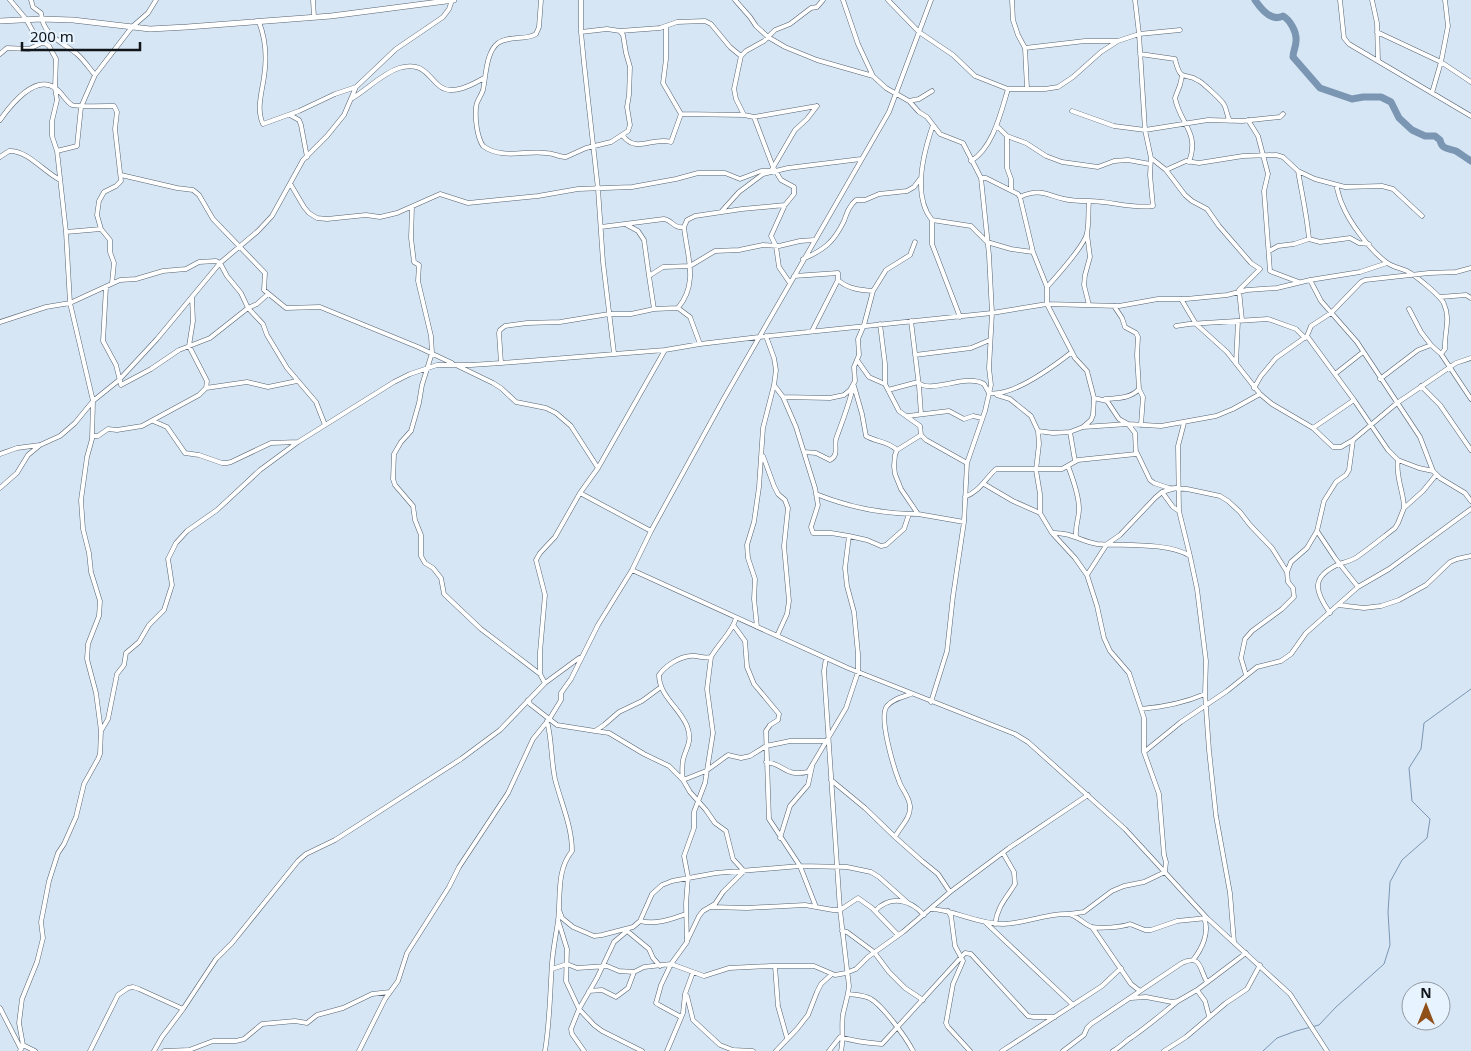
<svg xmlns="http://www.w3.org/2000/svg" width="1471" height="1051" font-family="'Noto Sans',sans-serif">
	<rect width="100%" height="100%" fill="#d7e6f4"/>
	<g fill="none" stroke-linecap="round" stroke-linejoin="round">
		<path stroke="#7a96b3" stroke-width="1" d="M1263,1051L1277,1038L1296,1031L1319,1025L1336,1007L1384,964L1390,945L1388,912L1390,882L1402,860L1427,838L1430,819L1412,801L1409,768L1421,749L1424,723L1471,689"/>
		<path stroke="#7a96b3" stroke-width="7" d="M1255,0C1261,9 1272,22 1283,16C1290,20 1297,32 1296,41C1296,47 1293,51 1293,57L1320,88L1352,99L1363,97H1381L1391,102L1399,118L1412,130L1425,136H1435L1440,140C1442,150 1448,148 1456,151C1461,154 1466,158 1471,161"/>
		<g stroke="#56626f" stroke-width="5">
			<path id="street" d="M10,0L26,19L36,37L49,46L56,59L55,88L57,100L52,121V136L57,151L66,232L70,303L93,401L92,439L87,457L81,500L83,529L89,553L91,572L100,601L99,616L88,644L87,659L96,693L101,731L100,754L98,759L84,784L76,817L64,844L58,853L49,881L41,922L43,938L37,962L22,999L19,1023L23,1045L20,1051
				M31,0L33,7L41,13C43,36 61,41 77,54C84,60 89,68 95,75
				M313,0L314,17
				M541,0L539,27L536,34C525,41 509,35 498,43C486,52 486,76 483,90C481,97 476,101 476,108C475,119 477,137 483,146C503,160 525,150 546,153C553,153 559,157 566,157L586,148L611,142L628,131L630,125L627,107L629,95L630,67L626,53L623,35L620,31L607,29L581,32
				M581,0V32L584,63L598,189L603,262L614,353
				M735,0L750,17L756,26L768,37L785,47L817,60L873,76
				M843,0L858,44L873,76L886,88L909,101L919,112L927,117L940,134L963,143L981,178H986L1018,194L1020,197L1033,252
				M888,0L919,32L953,55L975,76L1008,89H1045L1058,87L1073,77L1101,52L1118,41L1139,34L1180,30
				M1012,0L1013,20L1018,35L1025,48L1027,88
				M1135,0L1139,34L1145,130L1208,120L1242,121L1280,117L1283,114
				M1340,0L1344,38L1349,44L1471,116
				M1372,0L1377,23L1378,61
				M259,22C266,40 267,58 264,77C262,92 256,109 263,124L299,111L335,94L356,87
				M666,26V59L663,83L681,114
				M620,31L660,28L677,22L705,21L711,24L730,47L741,56
				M1377,32L1441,62L1471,82
				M1025,48L1085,41H1117
				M0,54L7,48L29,49L44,42
				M1140,54L1175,59C1181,84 1184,71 1199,81C1203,83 1220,99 1223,103C1227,108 1226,115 1230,121
				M1182,76L1180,85L1175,98C1180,124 1200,132 1189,162
				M1432,93L1441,62L1448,26L1445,0
				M351,99C367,90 381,74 399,68C431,58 430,91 452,90C463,90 475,83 484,78
				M909,101L919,99L932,91
				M1072,111L1114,126L1145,130L1151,158L1166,170L1185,195L1192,201L1207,209L1219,226L1251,263L1260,269L1239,290L1242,320
				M290,115L299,120L301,125L307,157
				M744,115L736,99L734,89L741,56L746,51L764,41L775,30L790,24L811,8L817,7L823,0
				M754,117L773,167L781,180L794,187V194L785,205L771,236L776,246L779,267L790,283
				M0,120C10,106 35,74 55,88C62,92 65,101 72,105C77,107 107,106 114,106L117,112L115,129L121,181L116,186L104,192L99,201L97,215L101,229L110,240V252L114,263L112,283
				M1248,120L1258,136L1268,174L1264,191L1270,271L1299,282
				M933,125C924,151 912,196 932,220V244L960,317
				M997,126L1007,136L1026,143L1046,156L1062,162L1098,167L1114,161L1128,160L1150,164
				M623,136C637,154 653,136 671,142L681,114L744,115L754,117L817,106
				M1007,136V168L1011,179V190
				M57,151L77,146L81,107L95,75L132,27L148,13L156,0
				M0,157L9,151C27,150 43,171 60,180
				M971,161C993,148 1001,112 1008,89
				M1166,170L1186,161L1199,163L1243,156L1276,155L1283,157L1298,171L1315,179L1345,187L1382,186L1393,189L1422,216
				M121,175L177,188L193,190L199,195L213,219L265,273L264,290L286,308L320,307L418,347L452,363
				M291,185L304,207L309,213L317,218L327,219L366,215L380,217L397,213L440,194L468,203L538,196L578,189L632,187L676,179L698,173H725L740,179L761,171H771L795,130L807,119L817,106
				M1336,185C1338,191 1339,198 1342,204C1349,222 1370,250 1386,262C1392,267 1400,268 1407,271C1415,275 1442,297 1444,304C1451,319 1444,333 1445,349L1441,354L1471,399
				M1020,197C1040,188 1046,195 1064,199C1072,201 1081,201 1089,201
				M412,207L411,238L414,262L419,265L418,281L431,336L432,353L422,385L419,403L411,431L401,442L394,454L393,479L395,485L413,506L415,520L421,535V556L425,563L433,568L441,578L444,594L481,629L540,674L545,683
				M721,212L739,192L763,174L788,168L861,159
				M932,220L971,226L987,242L1011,249L1033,252L1047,287V304L1075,358L1087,371L1094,398L1093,415L1091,420L1083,427L1070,432L1053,433L1038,431
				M627,225L638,231L644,240L649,276L663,267L690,266L715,251L739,250L763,245L779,246L800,241L814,240
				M601,227L664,219C672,220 674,229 684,227L687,220L695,216L742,209L785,205
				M684,227C687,256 699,283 678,308L690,317L700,344
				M66,232L101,229
				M1087,234L1090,257L1085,275L1084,285L1089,305
				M1309,239L1320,242L1350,238L1359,243L1369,244
				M1269,251L1278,246L1294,244L1309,239C1307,216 1302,194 1298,171
				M803,259C824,250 834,242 844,221C847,213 849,206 856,200H865L879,194L907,191L914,187L920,179
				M649,276L654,309L678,308
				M794,276L838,273V280L812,331
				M838,280C848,289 860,290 873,291
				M1310,280L1360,272L1387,263
				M106,287L103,341L116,365L121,385L151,369L179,350L210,338L248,308L257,304L268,294
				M1047,287C1056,277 1085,245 1087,233C1089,223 1088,212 1089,201C1111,201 1131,209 1153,206L1150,175L1151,158
				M1440,297L1466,295L1471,298
				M1181,299L1196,324L1227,352L1260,394L1272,404L1313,428L1333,447H1341L1353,440
				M1114,306L1122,318L1125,327L1136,333L1138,337L1137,355L1139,389L1143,397L1141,425
				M1409,309L1421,332L1431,345
				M911,321L919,386L921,414
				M0,322L46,307L70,303L120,280L136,279L163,271L186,269L199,262L216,261L220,263L227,276L241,293L248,308L263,324L267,335L287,368L316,402L325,425
				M880,324L885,364V384L899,411L920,426L921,435L926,440L967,463
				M1176,326L1189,324L1268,319L1296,329L1305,338
				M1307,336L1354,400L1388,450L1398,460L1419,468L1433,471
				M915,355L971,348L990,340
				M857,360L869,377L885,384
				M501,363L499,333L500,330L505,326L527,323L560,322L609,314H631L654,309
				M1236,363L1238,321
				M458,366L493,383L501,388L516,402L546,408L556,413L571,426L598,468
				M1335,374L1363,352
				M1380,379L1418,350L1431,345L1441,354
				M774,385L783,397L830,398L844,395L850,390L855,381L854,367L859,355L858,339L864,325L873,291L886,270L910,255L915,242
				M854,386L862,414L866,436C876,442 888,441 897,450
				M1421,386L1440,405L1471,450
				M206,388L247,382L268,387L297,381
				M1254,388L1261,376L1276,358L1307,336L1311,326L1331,313L1361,282L1365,280L1429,273L1456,272L1471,268
				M888,390L918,382C929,395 966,373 984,384L989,393C1012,397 1054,366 1072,352
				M997,395L1010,399L1031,416L1038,431L1039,444L1036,470L1040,494V513L1052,533L1075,558L1087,575
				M1094,398L1107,401L1119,419L1128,424L1161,426L1216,416L1233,409L1260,394
				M1105,399C1117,398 1130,399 1139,389
				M908,416L949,411L964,419L973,416L982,418
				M153,421L167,427L185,453L199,455L222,463H227L231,462L271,443L298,442L394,382L410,374L437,365H471L501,363L665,350L700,344L759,337L992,313L1047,304L1119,306L1158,299H1186L1227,295L1247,290L1277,288L1310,280L1321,301L1357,342L1420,437L1433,471L1440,478L1465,493L1471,501
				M1184,423L1178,446L1179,511L1190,556
				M1313,428L1354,400
				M1070,432L1075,461
				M921,435L897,450L895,455L894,466L895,474L901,489L918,514L964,522
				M93,436H98L108,429L117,430L142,426L199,395L206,388L207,381L189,346L193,321L192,298
				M804,452L816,453L830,460C839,455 834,448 836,439C842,422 849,405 853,387
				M1137,453L1150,480L1154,483L1169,488L1187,489L1220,496L1228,501L1240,512L1250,525L1272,548L1287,572
				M0,454L17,448L40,445L60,436L75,423L93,401L119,380L157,339L220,263L258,231L272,216L303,160L327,136L344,115L356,87L396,49L443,17L449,9L452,0
				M763,456L774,486L778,494L785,500L788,508L784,546L789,601L787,614L777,636
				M1398,460C1395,476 1404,492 1404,508
				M1068,466C1073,479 1079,495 1079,509C1079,518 1075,526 1076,536
				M984,484L1013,501L1040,513
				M0,488L17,473L28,455L40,445
				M1162,492L1173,507L1179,511
				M816,494C848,507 884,514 918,514
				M965,497C980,491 985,479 996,469H1062L1078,460L1136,454L1135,433L1128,424L1083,427
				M651,531L580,493L598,468L665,350
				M1317,531L1335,558L1358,587
				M1052,533C1071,532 1082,542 1097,544C1123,546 1168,542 1190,556L1197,589L1206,661L1205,694L1209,750L1216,816L1230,893L1234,942
				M849,536L867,540L881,546L886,545L904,529L909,514
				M632,570L848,668L1015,734L1028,742L1125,829L1207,918L1290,994L1327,1051
				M1338,605L1364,608L1381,606L1399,600L1426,585L1450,562L1457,559L1471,556
				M1330,613C1314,590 1311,577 1339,564C1345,562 1351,561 1357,557C1370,548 1382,538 1395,528L1398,523L1404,508L1423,491L1436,475
				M736,618C733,631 719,643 711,657C703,659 698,655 690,656C679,657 665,666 659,675C659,696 680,708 687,726C693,742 686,747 683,760C682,767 682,774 683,780L706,771L728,755L741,758L750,756L766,746L790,741H827
				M734,626L745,641L747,667L754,684L779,714L778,720L770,725L766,731L769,819L800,866L816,907
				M757,627L754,599L755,579L748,558L747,545L754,522L759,487L763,428L774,385L776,370L774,358L766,336
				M826,658L824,671L840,910L849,986C848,996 845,1005 843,1014C841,1026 844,1039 841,1051
				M540,674V652L545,595L536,560L540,553L555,537L580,493
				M1246,675L1241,658L1245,639L1252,631L1282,609L1294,597L1293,588L1288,582L1287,572L1291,562L1307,548L1317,531L1324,501L1336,482L1346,475L1349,470L1353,440L1397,403L1456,363L1471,358
				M528,700L530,704L557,725L595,731L604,725L619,712L642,701L661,687
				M931,702L947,651L953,596L964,522L967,463L985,411L991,385L989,368L992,313L989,255L981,178
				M1141,709C1164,707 1184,703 1205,694
				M101,731L108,719L117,674L124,665L126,653L139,642L149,625L164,610L172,585L168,559L176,543L187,531L217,510L260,470L298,442
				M595,731L609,733L644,754L669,766L683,780L690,792L706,810L715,823L726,831L733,859L744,871L723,892L715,904L703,911L699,916L688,939
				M1144,752L1181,722L1227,691L1257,667L1281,661L1291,654L1306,633L1358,587L1389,569L1471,509
				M766,762C785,764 784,777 808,772L846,708L858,672V654L854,612L847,586L845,568L849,536L831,533H813L811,527L818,505L815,488L796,427L783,397
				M831,780L865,808L895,837
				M780,838L790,806L808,785L812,767
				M950,892L1009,848L1088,795
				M711,907L747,908L805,905L833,910H840L858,898L872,908L898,935
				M931,909C955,910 977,924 1003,924C1023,924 1047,913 1068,914C1077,915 1083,924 1092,927C1099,929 1123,927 1130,924L1145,930H1151L1177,921L1207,918
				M559,910L562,918L573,927L594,936L602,935L633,927L640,921L652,894L662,885L672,881L716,873L800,866L847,867L871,872L879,877L908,903
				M875,911C890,895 910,899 924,915
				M948,911L951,916L955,946L963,961L953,984L946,1023L948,1027L970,1051
				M1069,914L1084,912L1112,891L1124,886L1144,882L1165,872L1166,862L1164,855L1159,794L1144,752V718L1129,673L1110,651L1104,638L1097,606L1087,575L1107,544L1120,535L1155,498L1162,492L1176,488
				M558,920L567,949L566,981L579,1009L594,1025L602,1031L642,1051
				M640,921C656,925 672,919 686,914
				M985,922L1073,1005
				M995,924C998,905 1006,899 1015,884L1014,872L1003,853
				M1092,927L1131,984L1140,991
				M626,930L649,949L653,958L660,966
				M842,931L847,932L874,952L889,972L905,988L923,1000
				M1193,960C1202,949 1210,932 1204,918
				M775,966L778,1006L787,1038
				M552,969L567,964L577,968L607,966L619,971L634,972L644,967L671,964L704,976L729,968L771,966H814L835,975L846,973L856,969L868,957L903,932L950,892L938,874L922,861L895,837C900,827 911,818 910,806C909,796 902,790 899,781C894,768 878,717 887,706C893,699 902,697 911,694
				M589,991L602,990L616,997L628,988L634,972
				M685,994L687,996L693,1020L720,1045L733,1050L753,1051
				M848,994C856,995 865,995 871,999C883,1006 907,1039 913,1051
				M1131,998L1146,997L1172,1002L1178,1001L1197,990
				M0,1008L21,1049
				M1209,1016L1205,1001L1197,990L1246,953
				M681,1017L659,1005L656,1003L661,985L671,964L687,942L686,904L688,877L684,856L694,828V812L705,783L713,733L707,689L711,657
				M23,1045L35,1051
				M90,1051L118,995L128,988L133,987L139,989L183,1009
				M154,1051L162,1037L183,1009L216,959L232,943L298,861L306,854L335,840L461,759L500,730L545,683L579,658
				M164,1051L189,1050L213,1041H236L244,1039L262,1024L295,1021L307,1023L317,1015L343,1008L372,994L390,992
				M359,1051L385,999L398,981L407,953L449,887L459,867L508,793L533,739L550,718L561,700V693L571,679L598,625L632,570L651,531L723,400L889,112L931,0
				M545,1051C550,1021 550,992 552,963C553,949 556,935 558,921C561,896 556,871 572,851C572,826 561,803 555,779C551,760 552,740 547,721
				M584,1051L572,1034L571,1029L579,1009L597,978L614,942L627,931
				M667,1051L683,1013L685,994L693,972
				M776,1051L797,1029L808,1015L817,992L821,984L832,974
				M829,1051L840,1037C853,1041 868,1043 882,1044L965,953L971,954L1028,1016L1034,1017H1055
				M1002,1051L1102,986L1121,968
				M1063,1051L1084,1035L1087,1028L1091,1024L1182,963C1202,954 1199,969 1207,982
				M1113,1051C1121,1047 1125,1041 1132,1037C1148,1026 1163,1013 1178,1001
				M1164,1051L1186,1037L1226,1003L1247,989L1260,965"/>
		</g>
		<g stroke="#56626f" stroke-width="6">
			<path id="secondary" d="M0,21L41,19L73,20L150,29L187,27L331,16L454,0"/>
		</g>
		<use href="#street" stroke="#fff" stroke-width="4"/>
		<use href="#secondary" stroke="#fff" stroke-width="5"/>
	</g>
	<g transform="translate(1426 1006)"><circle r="24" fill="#e7f3fe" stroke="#919aa3"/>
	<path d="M0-4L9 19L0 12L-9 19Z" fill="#905019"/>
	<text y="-8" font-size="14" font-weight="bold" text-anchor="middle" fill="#10151a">N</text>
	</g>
	<path d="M22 42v8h118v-8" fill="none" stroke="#10151a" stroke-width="2.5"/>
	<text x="30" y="42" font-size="15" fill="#10151a" stroke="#e7f3fe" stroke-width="4" paint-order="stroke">200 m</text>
</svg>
